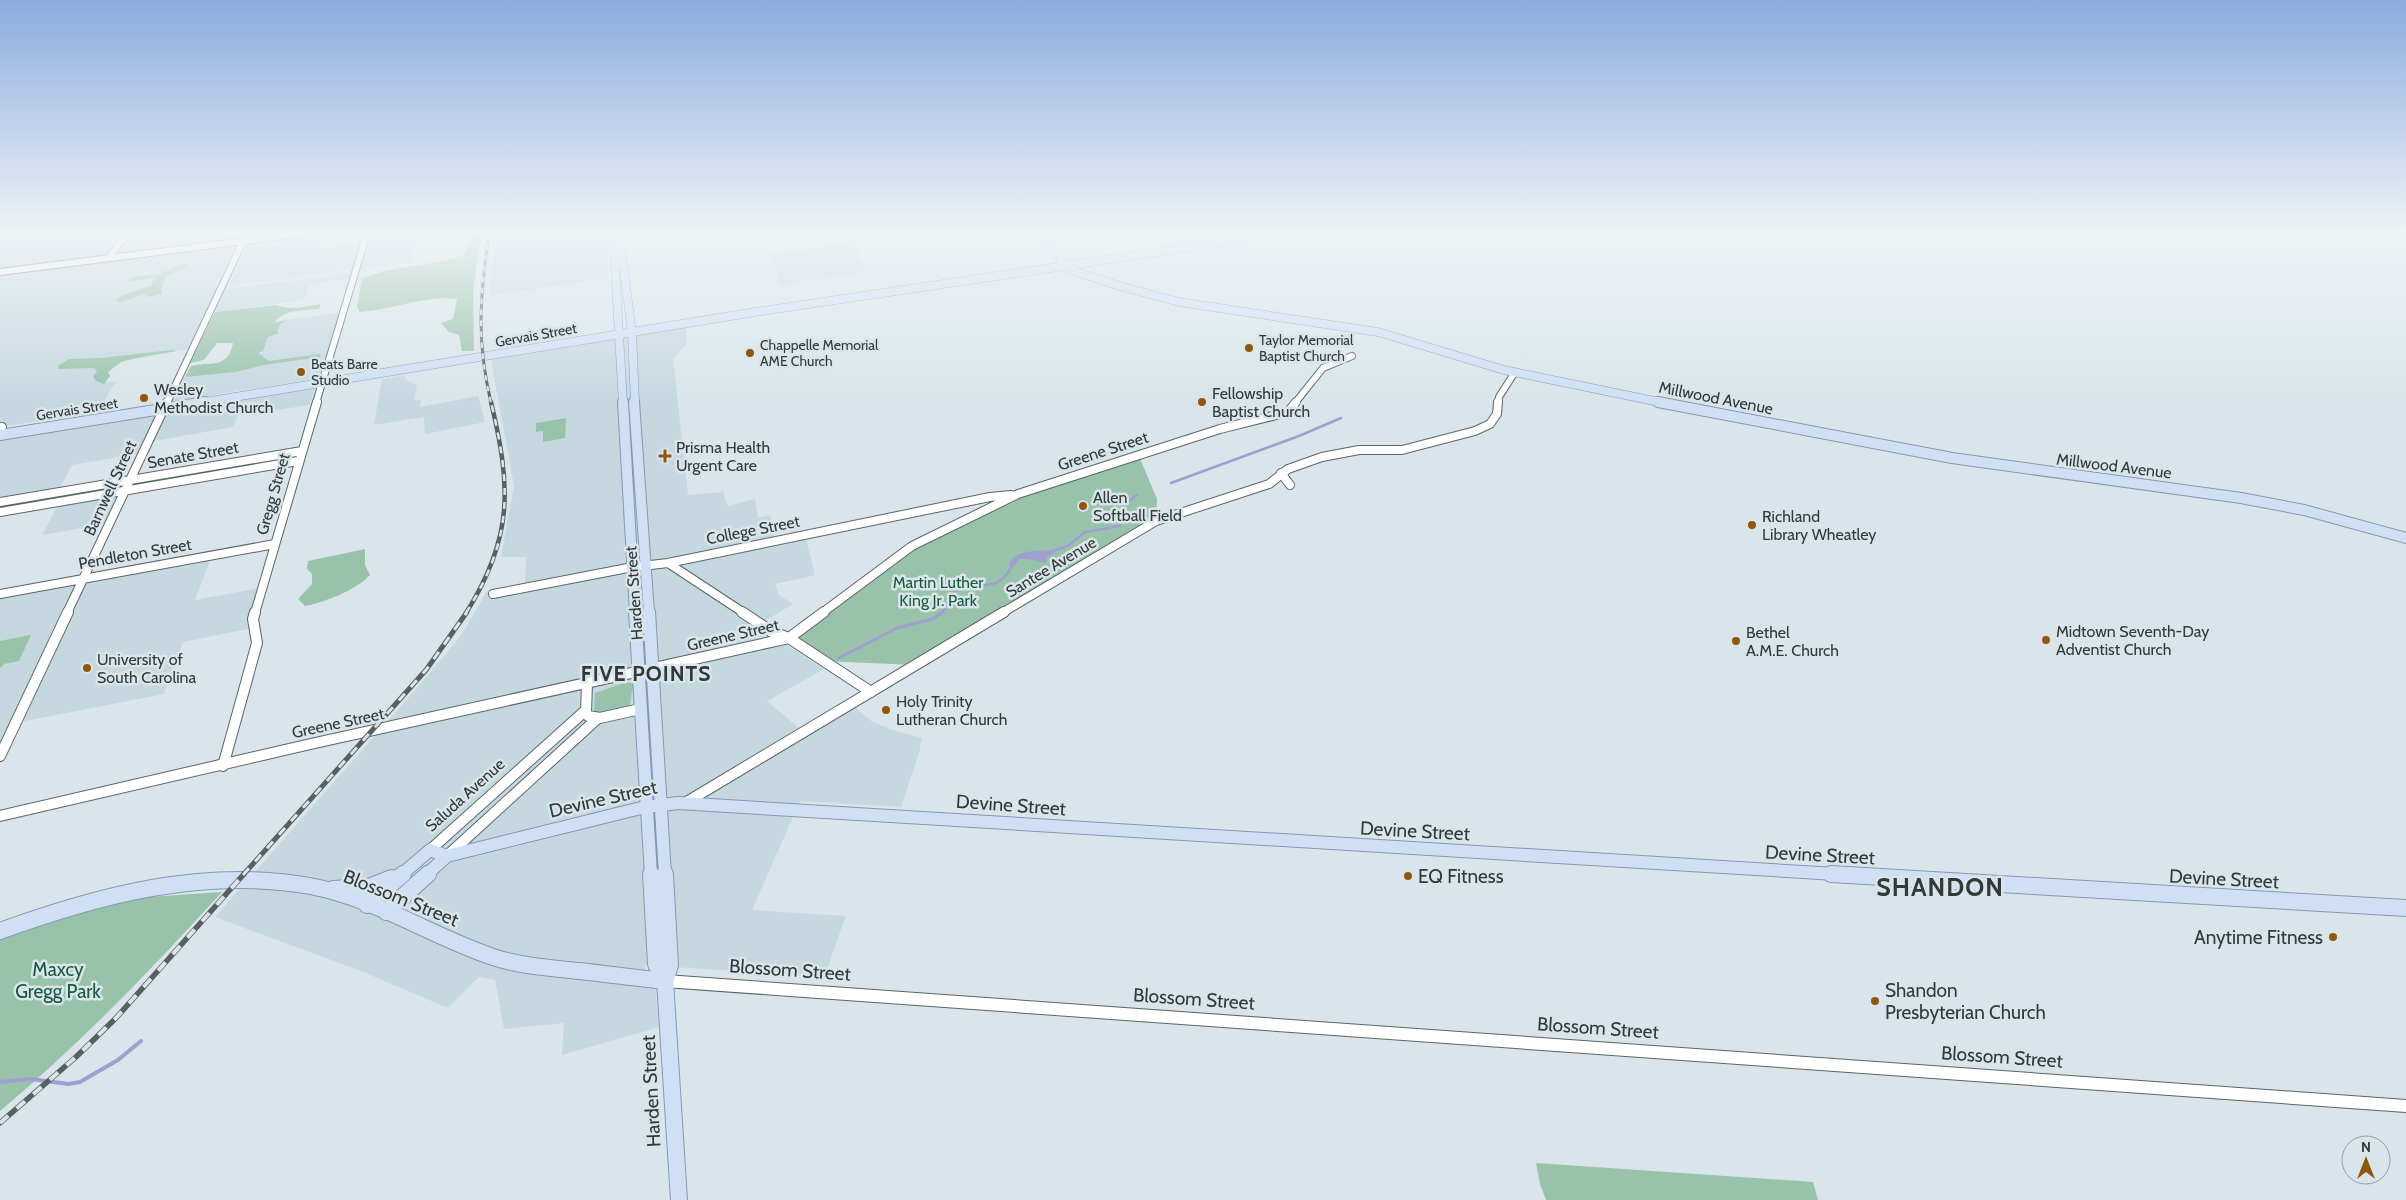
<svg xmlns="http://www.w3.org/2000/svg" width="2406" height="1200" font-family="Cabin,sans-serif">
	<rect width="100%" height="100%" fill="#d9e5ea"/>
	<path fill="#c5d8e0" d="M9,233H121L105,257L0,270V244Z
		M132,233H242L239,239L118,255Z
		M322,233L317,248L361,242L353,269L229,286L248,243Z
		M371,233H417L410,262L360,269Z
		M496,233H606L609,278L490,295Z
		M854,241L866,272L780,285L772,253Z
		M236,244L215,288H223L196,348L114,360L102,383L116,381L98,412L0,427V272Z
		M352,273L350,279L310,284L304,300L214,312L225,289Z
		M339,313L320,378L174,401L185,376L257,365L274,321Z
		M686,327L687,344L673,358L688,495L723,492L728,506L755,499L758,518L770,515L775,537L804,531L815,575L775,584L779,595L793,604L757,626L824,669L767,701L807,735L855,707L871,721L895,731L922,738L919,753L901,807L800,801L752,910L846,916L824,977L644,965L656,992L659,1027L562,1055L564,1023L504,1029L495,980L479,977L448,1008L361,971L215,917L430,673L462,634L487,591L525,583L526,557H501L514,486L491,360Z
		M406,375L405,379L417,385L414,400H421L420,407L478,396L485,422L425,434L424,417L374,425L382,379Z
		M316,387L310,405L238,416L233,427L154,441L160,429H156L167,406Z
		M158,413L138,454L72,465L59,490L0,500V437Z
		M128,485L110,523L42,535L63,496Z
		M212,556L195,600L265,587L252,628L183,642L164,694L15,723L0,755V594Z"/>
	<path fill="#98c2aa" d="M473,233H481L473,292L474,351H462L459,335L449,332L441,323L453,319L457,299C425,295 392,310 360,312L357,306L362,279C395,264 431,267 464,255Z
		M181,264L188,265L186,268L167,275L161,289L162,294L147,297L145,294L121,302L115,301L123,295L150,286L156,277L130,282L127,280L133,277L160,274Z
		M321,304L319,309C303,311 285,308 274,323L287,320L280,324L277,332L280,333L268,337L263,351L259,353L268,361L321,354L320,357L264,365L235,372L185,377L191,366C210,361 228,370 233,343H217L204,360L190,363L215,312L276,305C290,311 306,306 321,304Z
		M172,350L177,351L132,359L121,362L108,372L110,376L104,384L96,381L93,377L97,371L94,368L59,369L58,366L69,359L101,358Z
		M566,418L565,438L543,442V431L536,432V423Z
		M1139,456L1157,499L1156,521L915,665L823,661L789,638L912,546L1018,494Z
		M365,549V565L370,575C358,589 323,603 305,606L298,599L312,584V574L307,569L308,561Z
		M31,635L19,661L4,664L0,668V641Z
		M624,683H631L634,686C630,694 632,702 628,708L600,716L594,713L595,693Z
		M222,892C152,969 80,1044 0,1111V938L86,910L149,897Z
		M1536,1163L1813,1182L1818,1200H1546L1540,1184Z"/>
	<path fill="#9f9fd2" d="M1050,550L1055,553L1047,557L1046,563L1028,559H1019L1014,567L1009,566C1013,548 1036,552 1050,550Z"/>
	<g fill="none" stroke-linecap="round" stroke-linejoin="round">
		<path stroke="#9f9fd2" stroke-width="2.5" d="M1171,483L1299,436L1341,418
			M1050,552L1068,546L1085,532L1120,526L1124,516V505L1137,495
			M942,613L956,589C980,582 1000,593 1012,565"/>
		<path stroke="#9f9fd2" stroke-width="3" d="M839,658L897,628L932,619L943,612"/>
		<path stroke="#9f9fd2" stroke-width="4" d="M0,1082L31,1079L68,1084L80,1082L118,1060L141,1041"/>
		<g stroke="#5a6569" stroke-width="8">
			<path id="minor-far3" d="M0,240L6,233
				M109,258L127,233
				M0,272L308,233
				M167,403L247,233
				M316,403L367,233
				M1295,403L1323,368L1352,356
				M1498,403L1499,397L1515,372"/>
		</g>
		<g stroke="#5a6569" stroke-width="10">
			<path id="minor-far2" d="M0,430L2,427
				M1281,473L1290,485
				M0,502L302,451
				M0,512L298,461
				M668,563L744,613
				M0,594L275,544
				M493,594L633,567L668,563L990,497L1011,495
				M67,613L167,402
				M255,613L317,402
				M822,613L912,546L1018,494L1220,429L1288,412L1296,402
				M1002,613L1156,521L1269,484L1288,469L1322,457L1359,450H1402L1475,431L1490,424L1497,414L1498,402"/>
		</g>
		<g stroke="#5a6569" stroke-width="12">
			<path id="minor-far1" d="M742,612L772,632L789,638L871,692
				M587,683L586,712L588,716L600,718L640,709
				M0,756L68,612
				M223,766L257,643L253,619L255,612
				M685,803L1004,612
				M0,816L315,743L789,638L824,612
				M430,850L586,710
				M448,855L598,718"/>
		</g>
		<g stroke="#5a6569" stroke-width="14">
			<path id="minor" d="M665,981L2406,1106"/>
		</g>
		<g stroke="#8498af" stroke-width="9">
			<path id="major-far3" d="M613,233L623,403
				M619,233L632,332L635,403
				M1044,233L1065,266L1073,271L1123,287L1179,302L1378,332L1504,370L1664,403
				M198,403L749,313L1285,233"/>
		</g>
		<g stroke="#8498af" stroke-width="12">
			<path id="major-far2" d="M623,402L635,613
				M634,402L649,613
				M1658,402L1952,458L2241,498L2304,510L2406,538
				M0,435L205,402"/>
		</g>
		<g stroke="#8498af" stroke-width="14">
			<path id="major-far1" d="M635,612L651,875
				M649,612L665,875
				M401,875L430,850L447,856L645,807L678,803L1852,875
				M426,875L447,856"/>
		</g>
		<g stroke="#8498af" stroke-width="18">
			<path id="major" d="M651,874L656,964L665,981
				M665,874L670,965L665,981L679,1200
				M1831,874L2406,908
				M333,889L369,887L392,878
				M367,905L403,874
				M386,912L428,874
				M0,931C99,895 205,867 310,886C375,898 431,936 493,957C520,966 550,968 579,971C607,974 636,978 665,981"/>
		</g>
		<use href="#minor-far3" stroke="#fff" stroke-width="6"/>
		<use href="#minor-far2" stroke="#fff" stroke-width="8"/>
		<use href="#minor-far1" stroke="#fff" stroke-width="10"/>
		<use href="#minor" stroke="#fff" stroke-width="12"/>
		<use href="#major-far3" stroke="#cfe0f5" stroke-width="8"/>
		<use href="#major-far2" stroke="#cfe0f5" stroke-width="10"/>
		<use href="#major-far1" stroke="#cfe0f5" stroke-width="12"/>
		<use href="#major" stroke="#cfe0f5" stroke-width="16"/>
		<g stroke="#596062" stroke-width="3">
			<path id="rail-far3" d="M489,233C480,298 476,338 491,403"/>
		</g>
		<g stroke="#596062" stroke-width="4.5">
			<path id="rail-far2" d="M466,613C514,537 511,486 491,402"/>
		</g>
		<g stroke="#596062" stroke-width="5">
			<path id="rail-far1" d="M243,875L426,670L467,612"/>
		</g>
		<g stroke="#596062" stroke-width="5.5">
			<path id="rail" d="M0,1123L76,1057L116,1018L244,874"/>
		</g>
		<use href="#rail-far3" stroke="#d9e5ea" stroke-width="2" stroke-dasharray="5.5" stroke-linecap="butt"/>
		<use href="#rail-far2" stroke="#d9e5ea" stroke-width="2.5" stroke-dasharray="7" stroke-linecap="butt"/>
		<use href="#rail-far1" stroke="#d9e5ea" stroke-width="3" stroke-dasharray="9" stroke-linecap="butt"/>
		<use href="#rail" stroke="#d9e5ea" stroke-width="4" stroke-dasharray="11" stroke-linecap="butt"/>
	</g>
	<linearGradient id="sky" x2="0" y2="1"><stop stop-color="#8bacdf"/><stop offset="0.58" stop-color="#eef3f6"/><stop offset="1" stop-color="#eef3f6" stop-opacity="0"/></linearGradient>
	<rect width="2406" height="401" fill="url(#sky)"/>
	<g fill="#8e570d" stroke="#d9e5ea" stroke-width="2">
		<circle cx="1249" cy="348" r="5"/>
		<circle cx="750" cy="353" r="5"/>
		<circle cx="301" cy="372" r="5"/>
		<circle cx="144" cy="398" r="5"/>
		<circle cx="1202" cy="402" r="5"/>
		<path d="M662.5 448.5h5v5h5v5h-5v5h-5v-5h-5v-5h5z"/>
		<circle cx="1083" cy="506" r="5"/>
		<circle cx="1752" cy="525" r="5"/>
		<circle cx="2046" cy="640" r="5"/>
		<circle cx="1736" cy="641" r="5"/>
		<circle cx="87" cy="668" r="5"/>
		<circle cx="886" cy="710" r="5"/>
		<circle cx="1408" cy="876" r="5"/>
		<circle cx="2333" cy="937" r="5"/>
		<circle cx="1875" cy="1001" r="5"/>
	</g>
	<g text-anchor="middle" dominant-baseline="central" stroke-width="5" stroke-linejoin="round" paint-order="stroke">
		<g font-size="14" fill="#333839" stroke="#d9e5ea">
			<text transform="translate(536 335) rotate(-10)">Gervais Street</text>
			<text transform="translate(77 409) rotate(-9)">Gervais Street</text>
		</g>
		<g font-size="14" fill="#333839" stroke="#d9e5ea" text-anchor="start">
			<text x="1259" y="340">Taylor Memorial<tspan x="1259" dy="16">Baptist Church</tspan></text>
			<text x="760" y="345">Chappelle Memorial<tspan x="760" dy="16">AME Church</tspan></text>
			<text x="311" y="364">Beats Barre<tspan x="311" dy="16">Studio</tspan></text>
		</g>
		<g font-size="16" fill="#333839" stroke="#d9e5ea" text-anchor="start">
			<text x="154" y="389">Wesley<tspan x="154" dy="18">Methodist Church</tspan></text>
			<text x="1212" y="393">Fellowship<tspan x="1212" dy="18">Baptist Church</tspan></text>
			<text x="676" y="447">Prisma Health<tspan x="676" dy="18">Urgent Care</tspan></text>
			<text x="1093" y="497">Allen<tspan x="1093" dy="18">Softball Field</tspan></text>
			<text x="1762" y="516">Richland<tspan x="1762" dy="18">Library Wheatley</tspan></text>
			<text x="2056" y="631">Midtown Seventh-Day<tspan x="2056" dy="18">Adventist Church</tspan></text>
			<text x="1746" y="632">Bethel<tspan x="1746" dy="18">A.M.E. Church</tspan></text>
			<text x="97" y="659">University of<tspan x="97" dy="18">South Carolina</tspan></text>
			<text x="896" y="701">Holy Trinity<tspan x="896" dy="18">Lutheran Church</tspan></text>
		</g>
		<g font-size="16" fill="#333839" stroke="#d9e5ea">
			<text transform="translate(1716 398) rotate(11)">Millwood Avenue</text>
			<text transform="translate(1103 451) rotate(-18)">Greene Street</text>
			<text transform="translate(193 455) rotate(-10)">Senate Street</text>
			<text transform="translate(2114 466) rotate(7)">Millwood Avenue</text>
			<text transform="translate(110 488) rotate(-65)">Barnwell Street</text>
			<text transform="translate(273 494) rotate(-74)">Gregg Street</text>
			<text transform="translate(753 530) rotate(-11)">College Street</text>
			<text transform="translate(135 554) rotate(-10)">Pendleton Street</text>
			<text transform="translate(1051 567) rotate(-31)">Santee Avenue</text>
			<text transform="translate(634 593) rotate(-94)">Harden Street</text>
			<text transform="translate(733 635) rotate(-13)">Greene Street</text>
			<text transform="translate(338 723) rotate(-12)">Greene Street</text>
			<text transform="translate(465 795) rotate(-42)">Saluda Avenue</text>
		</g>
		<g font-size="16" fill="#175b3d" stroke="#d9e5ea">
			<text x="938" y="582">Martin Luther<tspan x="938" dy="18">King Jr. Park</tspan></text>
		</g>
		<g font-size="19" fill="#333839" stroke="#d9e5ea">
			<text transform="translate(603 799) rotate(-13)">Devine Street</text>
			<text transform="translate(1011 805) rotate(4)">Devine Street</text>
			<text transform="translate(1415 831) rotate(3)">Devine Street</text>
			<text transform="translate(1820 855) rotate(3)">Devine Street</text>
			<text transform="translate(2224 879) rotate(3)">Devine Street</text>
			<text transform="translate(401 898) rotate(22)">Blossom Street</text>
			<text transform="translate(790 970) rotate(4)">Blossom Street</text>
			<text transform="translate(1194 999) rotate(4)">Blossom Street</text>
			<text transform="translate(1598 1028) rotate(4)">Blossom Street</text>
			<text transform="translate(2002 1057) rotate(4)">Blossom Street</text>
			<text transform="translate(651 1091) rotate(-93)">Harden Street</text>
		</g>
		<g font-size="19" fill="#333839" stroke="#d9e5ea" text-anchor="start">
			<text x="1418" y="876">EQ Fitness</text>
			<text x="2323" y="937" text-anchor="end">Anytime Fitness</text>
			<text x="1885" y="990">Shandon<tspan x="1885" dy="22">Presbyterian Church</tspan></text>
		</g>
		<g font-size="19" fill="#175b3d" stroke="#d9e5ea">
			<text x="58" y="969">Maxcy<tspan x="58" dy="22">Gregg Park</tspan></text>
		</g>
		<g font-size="21" font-weight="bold" letter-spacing="1" fill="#333839" stroke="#d9e5ea">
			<text x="646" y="673">FIVE POINTS</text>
		</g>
		<g font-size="25" font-weight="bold" letter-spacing="1" fill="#333839" stroke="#d9e5ea">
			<text x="1940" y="887">SHANDON</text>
		</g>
	</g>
	<g transform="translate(2366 1160)"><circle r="24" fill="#d9e5ea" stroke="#97a0a3"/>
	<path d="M0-4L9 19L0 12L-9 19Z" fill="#8e570d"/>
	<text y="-8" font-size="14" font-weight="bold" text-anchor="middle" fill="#333839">N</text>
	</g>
</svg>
